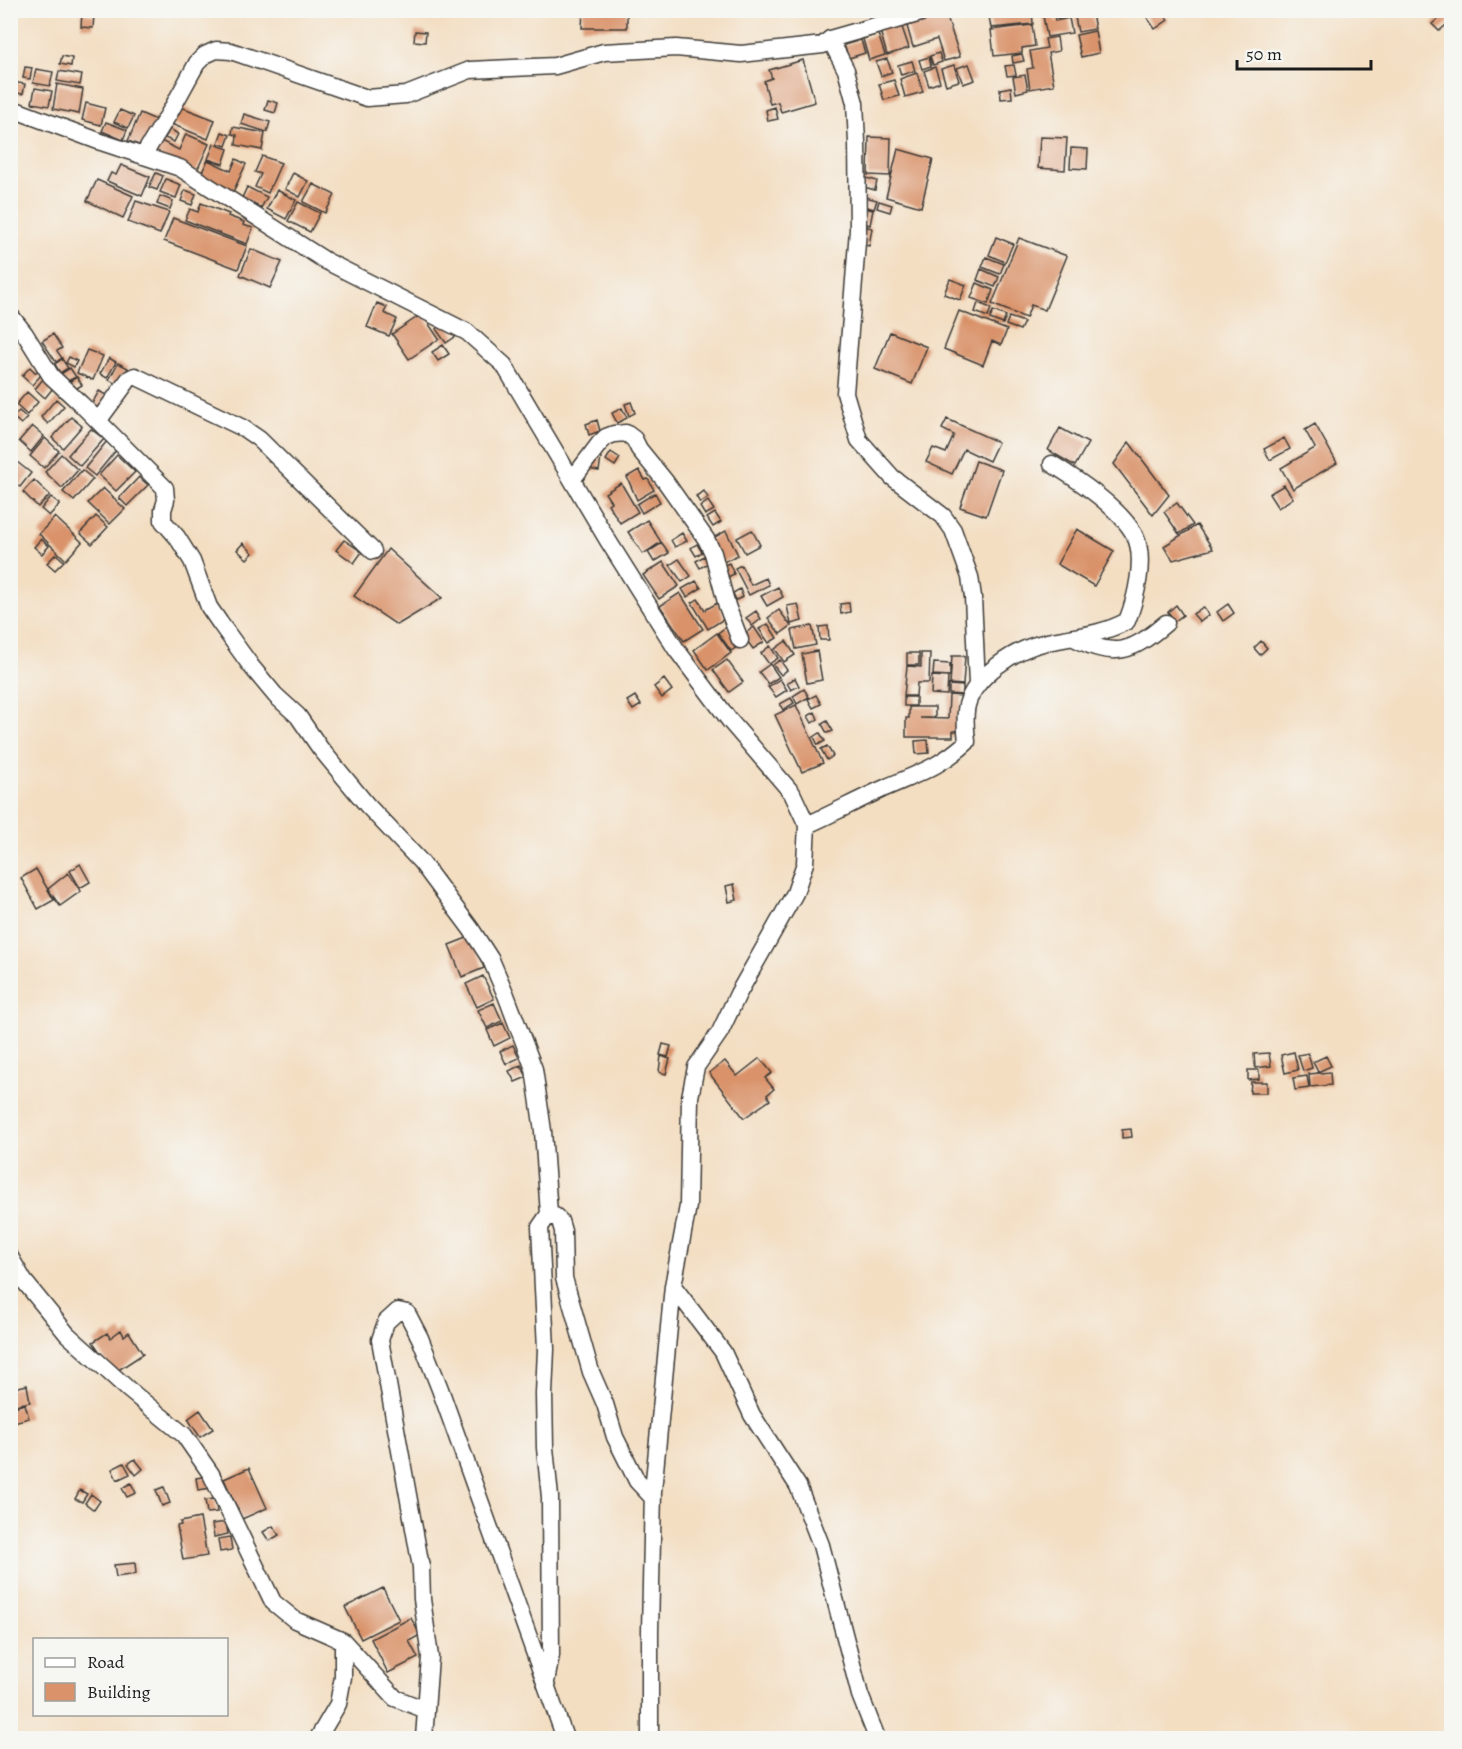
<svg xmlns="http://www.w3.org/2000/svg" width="1462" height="1749" font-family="Alegreya,serif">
	<rect width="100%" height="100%" fill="#f6f6f2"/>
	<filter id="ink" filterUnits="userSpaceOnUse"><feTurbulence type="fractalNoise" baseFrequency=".0167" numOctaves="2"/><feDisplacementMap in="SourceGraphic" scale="12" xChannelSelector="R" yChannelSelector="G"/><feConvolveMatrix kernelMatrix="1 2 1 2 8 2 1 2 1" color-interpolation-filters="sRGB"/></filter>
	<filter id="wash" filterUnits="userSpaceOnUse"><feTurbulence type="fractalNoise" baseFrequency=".008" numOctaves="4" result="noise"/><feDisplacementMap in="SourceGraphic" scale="24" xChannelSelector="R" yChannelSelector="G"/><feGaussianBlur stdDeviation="1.35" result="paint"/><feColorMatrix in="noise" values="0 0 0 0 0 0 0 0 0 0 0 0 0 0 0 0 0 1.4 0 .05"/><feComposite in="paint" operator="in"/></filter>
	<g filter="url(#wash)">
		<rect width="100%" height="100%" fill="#f3dec2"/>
		<g id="blocks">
			<path fill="#d99269" d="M583,10H627V28H582Z
				M988,10H1032L1033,24L991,28Z
				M1056,10H1071L1072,15L1057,18Z
				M1154,10H1162L1168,20L1155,29L1146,16Z
				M1446,12L1452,20L1439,31L1432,24Z
				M82,13L94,15L93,28L81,27Z
				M1092,13L1095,29L1078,32L1075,17Z
				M946,14L960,57L944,61L937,39L913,47L907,26Z
				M1054,14L1055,21L1069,18L1072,33L1047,37L1043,16Z
				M10,17L16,18L14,31H10Z
				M900,21L909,48L887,55L879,27Z
				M1032,25L1035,46L1022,48V53L994,56L991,30Z
				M415,31L426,32L425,42L414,41Z
				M1095,31L1099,53L1081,57L1076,35Z
				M878,34L885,55L869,60L863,39Z
				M1057,37L1059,51L1048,53L1054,85L1030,89L1027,69L1033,68L1030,51L1047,48L1045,39Z
				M861,40L865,53L849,58L844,45Z
				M939,53L942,62L933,65L930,56Z
				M1022,54L1024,61L1013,63L1012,56Z
				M62,56L72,58L71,66L60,64Z
				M929,57L931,66L922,69L919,60Z
				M887,59L892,72L881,76L876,62Z
				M10,60L16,61L12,82L25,84L23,94L10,92Z
				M803,60L815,102L781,112L778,102L770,104L764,81L772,78L769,70Z
				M912,61L915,71L901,75L898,65Z
				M969,64L975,80L963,84L957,68Z
				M954,65L959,81L946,85L941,69Z
				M1014,65L1016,75L1007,76L1005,66Z
				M25,67L32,68L30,79L23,78Z
				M935,67L940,82L929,86L924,71Z
				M36,69L53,72L50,86L33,83Z
				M59,71L82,75L80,85L57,81Z
				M917,73L923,92L905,97L900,79Z
				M1025,75L1028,90L1016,93L1013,77Z
				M894,80L899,96L884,100L879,84Z
				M57,84L83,89L79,114L53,109Z
				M1011,87L1012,98L1001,99L1000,89Z
				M35,88L52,91L49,106L32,103Z
				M268,100L278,103L275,113L265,110Z
				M86,103L105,108L101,125L82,120Z
				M176,105L215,120L208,139L169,123Z
				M775,107L778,119L768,121L766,110Z
				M120,110L134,116L128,128L114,122Z
				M140,113L156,120L144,147L128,141Z
				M244,114L270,122L267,132L241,124Z
				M106,122L127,130L123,140L102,131Z
				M233,127L265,133L262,150L236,145L237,135L232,134Z
				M170,129L178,134L174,142L165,138Z
				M222,132L230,135L226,146L218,143Z
				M186,134L209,144L196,173L152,153L159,140L179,150Z
				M869,137L891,138L890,176L868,175Z
				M1040,137L1067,138L1065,170L1038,168Z
				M214,144L228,149L223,164L208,159Z
				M1071,148L1088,149L1087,169L1070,168Z
				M898,149L933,159L921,207L886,197Z
				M262,156L281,163L268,193L255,187L261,174L255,172Z
				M236,159L246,164L233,192L200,176L208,160L231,171Z
				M121,165L150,177L142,196L107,181L111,173L116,175Z
				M156,173L163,176L157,190L149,187Z
				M293,173L308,181L300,197L285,189Z
				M863,177L877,181L875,190L860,186Z
				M166,179L181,185L176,198L160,192Z
				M97,180L133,196L123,218L87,201Z
				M313,184L335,195L325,213L303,202Z
				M247,187L267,197L261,208L242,198Z
				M185,190L196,194L192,205L181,201Z
				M277,190L296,200L286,219L267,209Z
				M160,196L173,201L170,209L157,204Z
				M865,197L877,200L874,209L863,206Z
				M136,201L169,212L160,234L128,222Z
				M879,201L892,205L890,212L877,208Z
				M298,202L320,213L310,232L288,221Z
				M201,203L229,214L228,216L244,222L243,225L253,228L247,244L185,220L190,209L198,212Z
				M863,208L873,210L870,225L859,222Z
				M173,218L247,246L238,269L164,241Z
				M860,225L872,228L869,246L857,244Z
				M996,237L1013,244L1005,262L989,255Z
				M1019,238L1067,256L1045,310L1031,305L1026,318L992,304Z
				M251,249L282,262L270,288L240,275Z
				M986,257L1004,264L1000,274L982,267Z
				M981,269L999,277L995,287L977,280Z
				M950,279L966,285L960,300L944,294Z
				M977,283L993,290L988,304L971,298Z
				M377,303L387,307L384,313L397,319L389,336L367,327Z
				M978,303L991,308L988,317L975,312Z
				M959,311L1007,330L1001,345L992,341L983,365L944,349Z
				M993,311L1006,316L1003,324L990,319Z
				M422,314L439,339L409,359L392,334Z
				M1009,317L1024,322L1020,330L1006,325Z
				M446,322L455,337L446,343L436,329Z
				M890,332L927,347L912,384L875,369Z
				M53,334L62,348L57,351L62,358L56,362L42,341Z
				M443,345L449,354L438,361L432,352Z
				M87,350L103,356L93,380L77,373Z
				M69,357L77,361L74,367L66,363Z
				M109,358L116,362L107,378L100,374Z
				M62,359L68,368L60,373L55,364Z
				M118,363L128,368L118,385L109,380Z
				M30,367L36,373L39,369L43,373L32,385L22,376Z
				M70,368L76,377L64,383L59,375Z
				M77,377L82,385L72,391L67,383Z
				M43,379L53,388L45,398L35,389Z
				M99,391L111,398L100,417L88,411Z
				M27,392L38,402L27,415L16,405Z
				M56,399L64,406L48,424L41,417Z
				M631,402L635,413L629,416L625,404Z
				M622,408L627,418L617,423L612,413Z
				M19,411L27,418L21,424L13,417Z
				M71,417L82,426L63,448L52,438Z
				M947,419L998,442L989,461L964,449L952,474L926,462L933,448L946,453L954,435L942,429Z
				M597,420L600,431L589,435L586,424Z
				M1315,424L1337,463L1293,489L1281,468L1315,448L1305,430Z
				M32,426L44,436L31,452L19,441Z
				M1060,428L1088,443L1075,466L1048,450Z
				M91,429L104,439L80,466L68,455Z
				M45,438L59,451L44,468L30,456Z
				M1284,438L1290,449L1270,460L1264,449Z
				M107,441L117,449L95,476L85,468Z
				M1129,442L1169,495L1153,515L1114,464Z
				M611,452L620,458L615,466L606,460Z
				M61,454L78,470L62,488L45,472Z
				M117,455L135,472L116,491L99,475Z
				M590,457L601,458L599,471L588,469Z
				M12,458L31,473L20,487L10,479V459Z
				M976,461L1002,470L986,516L960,507Z
				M82,470L93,479L74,501L63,492Z
				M639,470L645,480L648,479L654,490L637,500L627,477Z
				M139,477L148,485L127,506L119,498Z
				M34,480L50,495L38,507L23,492Z
				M621,483L638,512L620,523L608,504L611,502L605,493Z
				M1284,485L1293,498L1278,508L1269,494Z
				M103,488L125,509L110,524L88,503Z
				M704,491L708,498L700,503L696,496Z
				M655,493L660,502L642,513L637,504Z
				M51,497L60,504L49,516L41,509Z
				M708,501L714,510L705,515L700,507Z
				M1177,503L1193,525L1179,534L1164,512Z
				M715,513L721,522L713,527L707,518Z
				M96,516L108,527L92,544L80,533Z
				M55,517L82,542L66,560L39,534Z
				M647,520L661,542L643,554L628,532Z
				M1197,525L1213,549L1173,560L1164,546Z
				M1077,529L1114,551L1094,586L1057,564Z
				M752,530L760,545L745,553L737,538Z
				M726,531L738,555L719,564L707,541Z
				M682,533L687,541L675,547L671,540Z
				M41,539L49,546L42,554L34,547Z
				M344,540L362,552L354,563L336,550Z
				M243,543L253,553L247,559L237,550Z
				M662,543L669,553L654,562L648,552Z
				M697,544L702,552L696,556L691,548Z
				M388,549L442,598L397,625L354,596Z
				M56,554L64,561L55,570L47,563Z
				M704,556L708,563L700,568L696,561Z
				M679,559L691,576L682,582L670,565Z
				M663,562L679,586L659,599L643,575Z
				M729,563L734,574L724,579L718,568Z
				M741,565L751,585L766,578L769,585L749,595L735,568Z
				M696,581L701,588L687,597L682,589Z
				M778,587L783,597L767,606L761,596Z
				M740,589L743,597L736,600L733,593Z
				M680,593L703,629L684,641L660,606Z
				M698,599L705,610L719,602L724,619L708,629L692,603Z
				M849,603L850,612L841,614L840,604Z
				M798,604L802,621L791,624L787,606Z
				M1228,604L1234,613L1223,621L1217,612Z
				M1176,605L1183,615L1175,621L1168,612Z
				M1203,607L1209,615L1200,622L1193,614Z
				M779,610L791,626L780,634L768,618Z
				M756,611L761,619L752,626L746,618Z
				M768,624L777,638L769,643L759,629Z
				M727,626L740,645L731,651L718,633Z
				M812,626L816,645L796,649L792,630Z
				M828,626L829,640H820L819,627Z
				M754,627L764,642L753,649L743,635Z
				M717,633L731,653L708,670L694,650Z
				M786,641L795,655L784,662L775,649Z
				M1261,641L1267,648L1260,655L1254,648Z
				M770,646L778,658L769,664L761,653Z
				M817,651L822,680L807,683L802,654Z
				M907,653H919V665H907Z
				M921,653H930L929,683H917L916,696H904L907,666L921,667Z
				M952,656H965L963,685L950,684Z
				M727,660L743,682L729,692L713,670Z
				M780,660L787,670L781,675L773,665Z
				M934,663L950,664V676L933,675Z
				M770,664L779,677L768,684L759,672Z
				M932,676L948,677L947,695L931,694Z
				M795,678L799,686L791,690L787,683Z
				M664,679L672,690L662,698L654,687Z
				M780,679L787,690L776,697L768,687Z
				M949,685L963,686V695L949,694Z
				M804,689L809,697L797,704L793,696Z
				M816,695L821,704L813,708L808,699Z
				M949,695L962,696L961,731H953V737H906V718H909V707H935V718H920L948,719Z
				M635,696L641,705L633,710L627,701Z
				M904,697H916V706H904Z
				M791,698L794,703L783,710L780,704Z
				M796,705L823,763L802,772L775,715Z
				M815,712L818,719L812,723L808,716Z
				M827,721L833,731L827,733L822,724Z
				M820,733L825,741L818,745L814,737Z
				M928,740L929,753L916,754L915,741Z
				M827,746L833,756L827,760L821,749Z
				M80,864L90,882L80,888L70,871Z
				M36,869L54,900L38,909L21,878Z
				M68,873L81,891L60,906L48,889Z
				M734,884L737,900L729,902L726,886Z
				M472,936L484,968L462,977L449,945Z
				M483,976L494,999L477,1007L466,984Z
				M494,1003L502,1021L487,1028L478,1010Z
				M503,1023L510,1038L494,1046L487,1030Z
				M663,1044L671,1046L668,1057L660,1055Z
				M513,1045L519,1058L506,1064L500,1051Z
				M1294,1052L1298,1070L1285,1073L1281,1055Z
				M1269,1053L1271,1066L1255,1068L1254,1054Z
				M1308,1053L1312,1068L1303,1071L1298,1055Z
				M661,1056L670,1059L666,1074L659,1072Z
				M1326,1056L1331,1066L1318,1072L1313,1062Z
				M760,1058L772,1073L765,1078L774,1089L767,1095L770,1100L744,1118L709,1073L725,1061L737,1076Z
				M521,1065L527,1077L515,1082L509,1071Z
				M1248,1070H1259V1079L1248,1080Z
				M1330,1072L1331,1085L1310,1087L1309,1074Z
				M1307,1076L1309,1088L1295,1090L1293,1078Z
				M1251,1082H1267V1093H1250Z
				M1131,1129L1132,1137L1122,1138V1130Z
				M121,1330L124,1336L129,1332L143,1354L114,1373L93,1342L107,1333L110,1338Z
				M27,1385L30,1402L10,1406V1389Z
				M25,1404L29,1418L10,1423V1408Z
				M200,1410L213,1429L200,1437L188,1419Z
				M135,1459L143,1469L136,1475L128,1464Z
				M124,1463L130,1474L117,1480L112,1469Z
				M249,1468L267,1508L242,1519L224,1479Z
				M209,1476L211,1488L198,1490L196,1478Z
				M131,1483L136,1493L127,1497L122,1488Z
				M164,1487L170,1503L162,1506L156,1490Z
				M80,1490L87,1494L82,1502L75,1499Z
				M91,1494L100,1501L94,1510L85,1503Z
				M215,1499L217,1512L207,1513L205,1500Z
				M200,1518L207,1556L183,1560L177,1526L181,1525L180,1522Z
				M226,1522L228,1534L214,1537L212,1524Z
				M273,1526L279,1535L269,1541L263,1532Z
				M230,1537L232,1550L220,1552L218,1539Z
				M135,1563L136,1574L116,1577L114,1565Z
				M383,1588L399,1620L361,1639L345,1607Z
				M411,1618L420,1635L409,1641L418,1658L388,1673L371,1639Z"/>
		</g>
	</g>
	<g filter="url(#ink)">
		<use href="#blocks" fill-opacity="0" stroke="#3c3935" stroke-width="1.5"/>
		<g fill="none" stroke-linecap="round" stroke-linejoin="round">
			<g stroke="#3c3935" stroke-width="19">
				<path id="minor" d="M830,39L846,70L855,103L857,142L858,230L845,393L859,440L892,477L943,516L953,530L970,577L973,597L977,684
					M10,108L101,142L180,168L326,261L467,332L504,365L607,539L676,649L730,721L792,793L807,825L805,863L795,893L738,994L720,1032L696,1067L690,1097L688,1206L673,1286L653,1491L650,1632V1738
					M143,156L170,112L197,63L205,55L216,50L231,51L367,98L406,95L470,70L555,66L604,52L676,48L741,54L823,45L830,39L931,10
					M10,315L25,334L51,376L81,404L165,488L166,500L163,510V521L177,537L192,561L209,607L220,623L251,666L275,695L298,716L320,748L367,805L421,862L471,929L491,960L506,995L534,1069L543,1131L549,1214
					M98,421L129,379L135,376L243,428L259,439L373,551
					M572,480L599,444L606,437L614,434L626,433L634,439L639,449L665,481L706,539L713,553L727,606L740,640
					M1074,638C1116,659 1132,652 1166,623
					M807,825C834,813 860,799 887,787C919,773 940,767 967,742C966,730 964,717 967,705C975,676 1014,650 1043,643C1073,636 1099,636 1127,621C1136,599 1146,558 1135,536C1121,508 1078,480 1052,464
					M10,1257L24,1281L67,1334L129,1390L184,1435L211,1474L273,1602L295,1620L343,1641L395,1698L426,1710
					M673,1286L723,1352L752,1415L798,1486L821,1545L860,1695L877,1738
					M546,1682L551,1655L550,1497L545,1448L544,1394L546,1349L540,1227L549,1214L555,1216L560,1221L563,1231L564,1278L591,1372L605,1404L615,1437L637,1481L653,1498
					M318,1738L338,1704L343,1677V1641
					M424,1738L430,1657L422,1599L421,1567L380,1340L386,1322L398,1311L407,1313L420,1338L440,1389L565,1738"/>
			</g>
			<use href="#minor" stroke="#fff" stroke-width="16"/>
		</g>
	</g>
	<rect width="1462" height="1749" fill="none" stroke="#f6f6f2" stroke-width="36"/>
	<rect x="33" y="1638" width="195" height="78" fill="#f6f6f2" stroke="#9f9f9c" stroke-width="1.5"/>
	<rect x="45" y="1658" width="30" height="9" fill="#ffffff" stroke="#9f9f9c" stroke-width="1.5"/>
	<text x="87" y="1668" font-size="18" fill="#1c1c1c">Road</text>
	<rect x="45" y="1683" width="30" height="18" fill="#d99269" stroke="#9f9f9c" stroke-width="1.5"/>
	<text x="87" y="1698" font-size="18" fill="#1c1c1c">Building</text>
	<path d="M1237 60v9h134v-9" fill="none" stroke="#1c1c1c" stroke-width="3"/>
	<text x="1246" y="60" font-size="18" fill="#1c1c1c" stroke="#f6f6f2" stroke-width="4.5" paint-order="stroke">50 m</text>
</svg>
